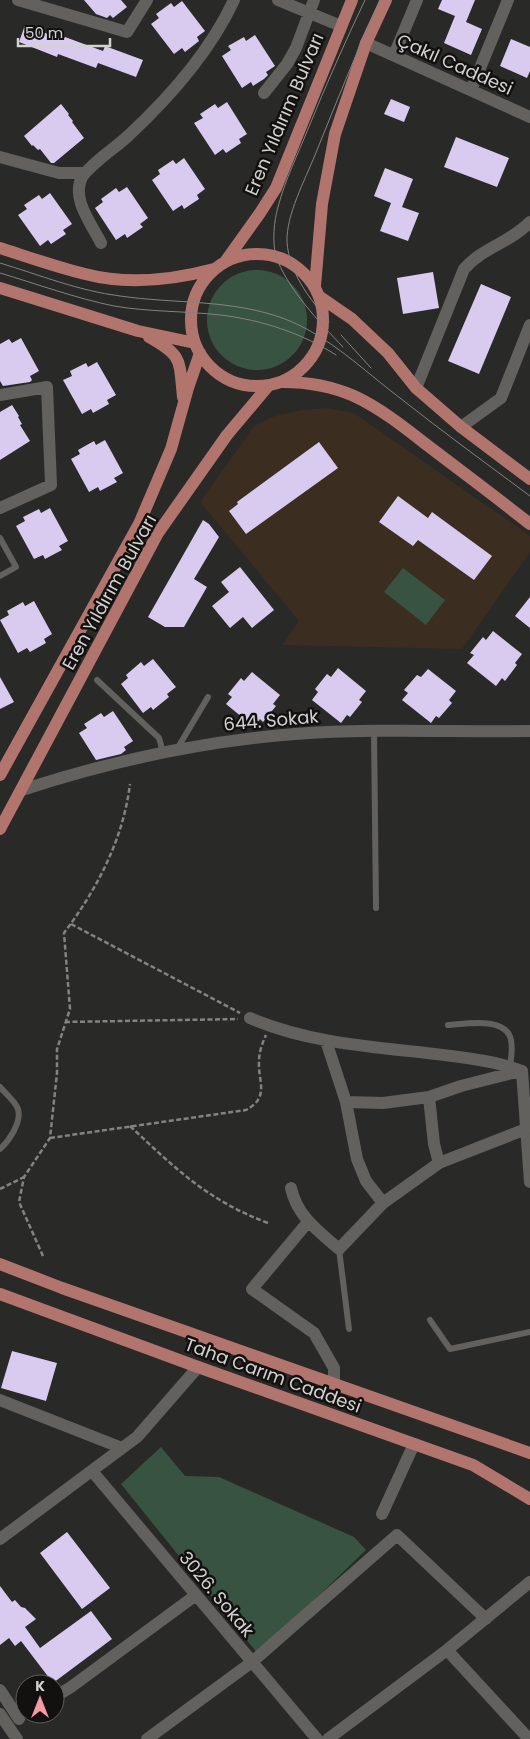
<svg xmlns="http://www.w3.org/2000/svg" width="530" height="1739" font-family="Poppins,sans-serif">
	<rect width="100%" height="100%" fill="#292927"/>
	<path fill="#3c2d21" d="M327,408L354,413L530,536V552L462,649L282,645L299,621L200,502L254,426L275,416L302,410Z"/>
	<path fill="#395343" d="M207 320a50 50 0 1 1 100 0a50 50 0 1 1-100 0Z
		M403,568L445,600L426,625L384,592Z
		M161,1447L185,1476L219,1477L354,1537L366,1550L258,1654L121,1484Z"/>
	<path fill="#d9cbf0" d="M84,0H121L127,7L113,18L110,15L107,18L96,14Z
		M442,0H475L466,22L482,29L471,55L444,43L455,16L438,9Z
		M182,1L205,31L197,37L199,41L185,52L182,48L174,54L151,24L159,18L156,14L171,3L174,7Z
		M25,25L63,40L65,37L103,51L105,46L143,60L136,77L98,63L96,68L58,54L57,57L19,42Z
		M255,35L275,66L266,72L268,75L264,79L253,86L251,82L242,88L222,56L231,50L228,46L244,37L246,41Z
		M511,39L530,47V71L527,78L500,66Z
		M391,99L410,107L404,122L384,114Z
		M227,102L247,134L239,139L241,143L226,153L223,149L215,155L194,123L203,118L200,114L215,104L218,108Z
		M61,104L69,114L68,115L73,121L72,122L84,138L54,163H51L40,149L38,150L33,145L32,146L24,136Z
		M456,137L509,158L497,187L444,167Z
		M184,158L205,189L197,195L199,199L184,209L182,205L173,211L152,180L160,174L158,170L173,160L176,164Z
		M385,168L413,179L402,207L419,213L408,241L380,231L391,203L374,196Z
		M127,187L148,218L140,224L143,227L127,238L125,234L116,240L95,208L103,202L101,199L116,188L119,192Z
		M50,193L72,224L63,230L66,234L51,244L48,240L40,246L18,215L27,209L24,205L39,195L42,199Z
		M433,272L439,308L403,314L397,278Z
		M481,284L511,297L479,374L448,361Z
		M21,338L39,371L30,376L32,380L30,382L3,386L0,381V344L9,339L12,343Z
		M97,362L116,395L107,400L109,404L93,413L91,409L82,414L63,380L72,376L70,371L86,363L88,367Z
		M12,405L19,416L18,417L22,424L20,425L30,441L0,460V412Z
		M105,440L123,473L114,478L117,482L100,491L98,487L89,492L71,459L80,454L78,450L94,441L96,445Z
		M319,442L338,468L246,534L229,511L238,504L237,502Z
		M398,496L428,518L432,512L492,556L474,580L418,540L413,546L379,522Z
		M50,508L68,541L59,546L62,550L45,559L43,555L34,559L16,526L25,521L23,517L39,509L41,513Z
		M203,520L209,524L219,537L194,579L207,587L184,627H165L148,617Z
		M240,567L274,610L252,628L243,617L230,628L212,606L229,592L221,582Z
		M530,597V628L515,616Z
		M34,601L52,634L44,639L46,643L30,652L27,648L18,653L0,620L9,615L7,611L23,602L25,606Z
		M493,631L522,654L515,663L517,665L505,681L502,678L496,686L467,663L474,655L470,653L483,637L486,640Z
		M153,659L176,687L167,694L169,697L153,710L151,707L143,713L121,684L128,678L126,675L141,662L144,666Z
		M338,668L366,691L359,700L362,702L350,717L347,715L341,723L312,700L318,692L315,689L327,674L331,677Z
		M428,669L456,691L449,700L452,703L439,718L436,716L431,723L402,700L408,693L404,690L417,675L421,677Z
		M252,672L280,695L273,704L276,706L263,722L260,719L254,727L226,704L232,697L228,694L241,678L244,681Z
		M0,677L14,702L0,709Z
		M113,711L133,741L124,747L126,750L121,754L96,760L79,733L87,728L84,724L101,713L104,717Z
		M12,1351L57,1363L46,1401L1,1388Z
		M67,1532L110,1588L82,1609L40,1553Z
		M0,1586L12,1602L15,1600L21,1607L25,1608L36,1619L25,1627L40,1648L91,1611L112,1639L53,1683L21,1641L15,1646L9,1638L0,1645Z"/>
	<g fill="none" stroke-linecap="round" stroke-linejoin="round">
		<path stroke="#848382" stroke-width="2.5" stroke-dasharray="5 2.5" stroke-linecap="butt" d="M71,924L240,1013
			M65,1022L238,1019
			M130,1126C176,1169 207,1200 268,1223
			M50,1138L246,1110C270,1097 258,1082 259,1062C259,1052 262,1044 266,1035
			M0,1189L24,1177
			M43,1256L19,1202L24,1177L50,1138L57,1073V1049L70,1009L64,933C97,889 123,840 130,784"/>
		<path stroke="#62615e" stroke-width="6" d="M0,538L16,567L0,576
			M97,680L159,738L163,752
			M374,731L376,908
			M177,749L208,697
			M448,1025C466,1024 506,1016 511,1040C513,1049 511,1059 510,1067
			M0,1087C6,1094 15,1101 18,1109C22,1122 9,1141 0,1149
			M339,1249L349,1329
			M430,1320L450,1349L530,1332"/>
		<path stroke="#62615e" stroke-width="12" d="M18,0L127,32L147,0
			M278,0L341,26
			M366,43L530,117
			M394,55L417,0
			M471,90L508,0
			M264,93L287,64L296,48L314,0
			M0,157L59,173H85
			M101,243C91,223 71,199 82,177C93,162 114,149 128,136C170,97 210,52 234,0
			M416,388L464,269C483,247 510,243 530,222
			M0,395L47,387L51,485L0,508
			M461,427L501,398L530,325
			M22,790C111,761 202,741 295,734C373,728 452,732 530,731
			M250,1018C324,1050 407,1047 485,1061C498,1063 510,1067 522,1071L530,1182
			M326,1041L346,1102L357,1159L366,1181L383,1203
			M429,1097L434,1144L439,1163
			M346,1102L383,1103L429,1097L461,1086L520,1071
			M291,1188C297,1216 318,1231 339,1249L383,1203L439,1163L526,1129
			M308,1222L252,1289L314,1333L334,1368V1384
			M0,1400L122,1448
			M92,1471L317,1739
			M382,1514L414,1444
			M0,1539L137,1437L198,1367
			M447,1650L529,1739
			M0,1690L19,1719
			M55,1697L71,1687L196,1595
			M0,1714L17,1739
			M147,1739L252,1662L397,1535L486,1619
			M328,1739L447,1650L530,1582"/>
		<path stroke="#b2756e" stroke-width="12" d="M0,248C28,257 56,267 85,274C127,285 173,280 214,269
			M191 320a66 66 0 1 1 132 0a66 66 0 1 1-132 0Z
			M225,262L260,213L276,188L352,0
			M315,286L322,204L335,134L366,43L386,0
			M0,288L138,331L195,343
			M320,297L352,319L388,353L416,388L461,427L530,479
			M149,337C183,356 179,359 183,397
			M283,382C308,382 331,386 354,396C380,408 404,427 427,445C461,471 496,497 530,524
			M0,775L139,524L171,449L188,388L200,353
			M0,829L158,533L227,435L269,385
			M0,1264L62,1288L530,1453
			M0,1294L198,1367L473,1465L530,1499"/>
		<path stroke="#838281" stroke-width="1" d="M0,263C40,275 79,291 120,296C175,304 232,299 285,319C329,336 363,370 400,398C443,432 487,464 530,496
			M0,273C37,284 75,298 114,306C149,312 185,311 221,315C261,320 302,333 336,355
			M329,322C310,299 289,273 287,242C286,215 305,180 315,155C336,103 357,51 380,0
			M341,335L371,368
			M343,347C320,323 286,287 276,256C272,241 274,221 278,207C285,180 298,154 308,129C326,85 345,42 365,0"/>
	</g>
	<g text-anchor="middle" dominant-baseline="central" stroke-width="5" stroke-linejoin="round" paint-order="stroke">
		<g font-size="18" fill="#d3d2d1" stroke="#121110">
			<text transform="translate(455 64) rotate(24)">Çakıl Caddesi</text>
			<text transform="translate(284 114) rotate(-67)">Eren Yıldırım Bulvarı</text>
			<text transform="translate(109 592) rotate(-61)">Eren Yıldırım Bulvarı</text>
			<text transform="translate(271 720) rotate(-5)">644. Sokak</text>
			<text transform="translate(273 1375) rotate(20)">Taha Carım Caddesi</text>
			<text transform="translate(217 1594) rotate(50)">3026. Sokak</text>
		</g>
	</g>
	<g transform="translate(40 1699)"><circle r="24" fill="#121110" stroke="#5f5e5d"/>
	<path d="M0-4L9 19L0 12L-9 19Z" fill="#f49aa5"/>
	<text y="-8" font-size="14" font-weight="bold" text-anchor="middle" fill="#d3d2d1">K</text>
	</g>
	<path d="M18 38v8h92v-8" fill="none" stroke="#d3d2d1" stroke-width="2.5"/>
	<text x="25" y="38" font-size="15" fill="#d3d2d1" stroke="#121110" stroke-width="4" paint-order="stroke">50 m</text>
</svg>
